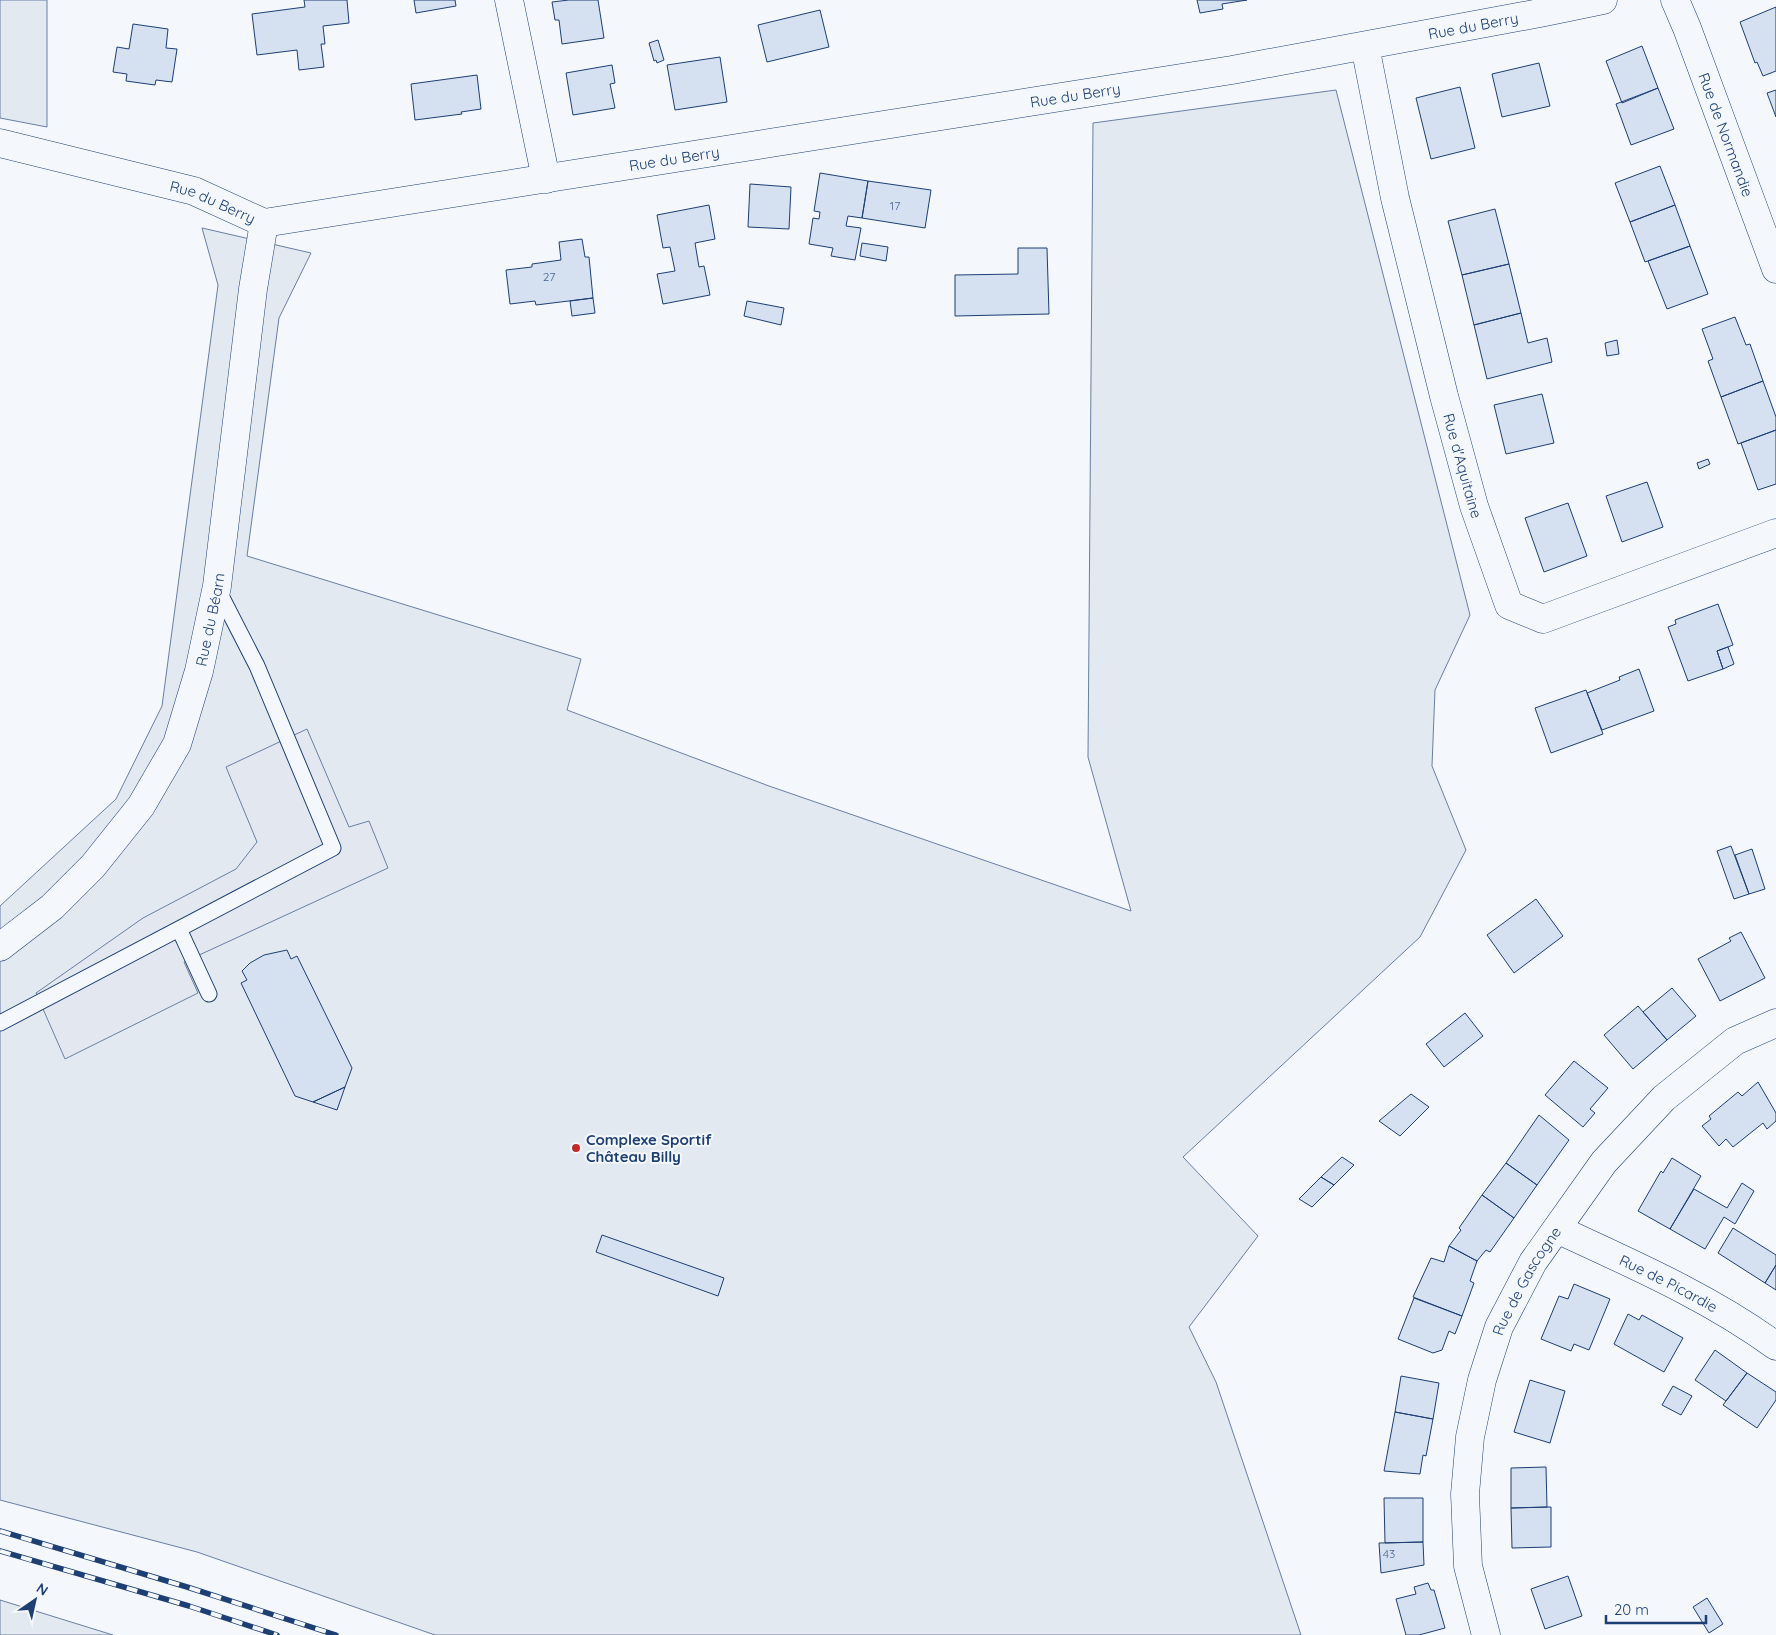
<svg xmlns="http://www.w3.org/2000/svg" width="1776" height="1635" font-family="Quicksand,sans-serif">
	<rect width="100%" height="100%" fill="#f4f7fb"/>
	<path fill="#e3e9f0" stroke="#687fa3" d="M0,0H47V127L0,118Z
		M1336,90L1470,615L1435,690L1432,766L1466,850L1420,937L1183,1157L1258,1236L1189,1327L1216,1382L1301,1635H435L197,1552L0,1500V906L116,799L162,706L218,285L202,228L311,253L279,318L247,556L581,659L567,710L769,786L1131,911L1088,757L1093,123Z
		M0,1600L113,1635H0Z"/>
	<path fill="#e3e8f0" stroke="#687fa3" d="M307,729L349,827L369,821L388,868L184,962L198,993L65,1059L36,993L143,918L236,869L257,842L226,767Z"/>
	<path fill="#d5e0f0" stroke="#1d3f73" d="M304,0H347L349,23L323,26L325,44H321L324,67L299,70L297,50L257,55L252,14L305,7Z
		M414,0H455L456,6L416,13Z
		M569,0H598L604,38L562,44L559,20H555L552,2Z
		M1197,0H1247L1222,4L1223,9L1200,13Z
		M1776,7V71L1763,76L1757,62L1755,63L1740,22Z
		M820,10L829,47L767,62L758,25Z
		M133,24L168,29L166,48L177,49L172,82L156,80L155,85L126,81L127,74L113,72L117,47L129,49Z
		M658,40L664,60L657,63L656,60L654,61L649,43Z
		M1642,46L1658,88L1622,103L1606,61Z
		M720,57L727,102L675,110L667,65Z
		M1539,63L1550,106L1502,117L1492,74Z
		M612,65L615,83L610,84L615,108L573,115L566,73Z
		M477,75L481,109L461,112L462,114L415,120L411,84Z
		M1460,87L1475,148L1431,159L1416,98Z
		M1658,88L1674,129L1631,145L1616,104Z
		M1776,90V117L1767,93Z
		M1660,166L1675,205L1630,222L1615,183Z
		M820,173L868,181L862,218L848,216L846,226L861,228L855,260L831,256L833,248L809,244L813,218L819,219L820,212L814,211Z
		M868,181L931,190L925,228L862,218Z
		M750,184L791,187L789,229L748,227Z
		M709,205L715,239L695,243L699,267L704,266L710,295L663,304L657,274L675,271L670,247L663,248L657,215Z
		M1675,205L1690,246L1645,262L1630,222Z
		M1495,209L1509,264L1462,275L1448,221Z
		M582,239L585,257H589L593,298L536,305L535,301L510,304L506,270L532,267V264L561,260L559,242Z
		M862,243L888,247L886,261L860,256Z
		M1690,246L1708,294L1667,309L1648,261Z
		M1018,248H1047L1049,314L955,316V275L1018,274Z
		M1509,264L1521,313L1474,325L1462,275Z
		M593,298L595,313L572,316L570,301Z
		M747,301L784,308L781,325L744,316Z
		M1521,313L1528,343L1547,338L1552,362L1487,379L1474,325Z
		M1735,317L1746,345L1750,344L1763,381L1721,397L1708,361L1713,359L1702,329Z
		M1617,340L1619,354L1607,356L1605,343Z
		M1763,381L1776,417V430L1738,444L1721,397Z
		M1542,394L1554,443L1506,454L1494,405Z
		M1776,430V484L1758,490L1741,443Z
		M1708,459L1710,464L1699,469L1697,463Z
		M1647,482L1663,527L1622,542L1606,496Z
		M1568,503L1587,556L1544,572L1525,518Z
		M1718,604L1733,645L1717,651L1723,669L1688,681L1668,627L1676,624L1675,620Z
		M1728,647L1734,664L1723,669L1717,651Z
		M1639,669L1654,711L1602,730L1587,693L1620,680L1619,677Z
		M1586,690L1603,734L1551,753L1535,708Z
		M1731,846L1749,894L1734,899L1717,851Z
		M1752,849L1765,889L1749,894L1735,855Z
		M1536,899L1563,936L1514,973L1487,935Z
		M1741,932L1765,978L1720,1001L1698,959L1731,941L1729,938Z
		M287,950L291,959L297,956L352,1068L345,1087L313,1102L295,1096L241,983L247,980L242,971L250,963L264,955Z
		M1672,988L1696,1016L1667,1040L1643,1012Z
		M1638,1006L1667,1040L1633,1069L1604,1035Z
		M1465,1013L1483,1036L1444,1067L1426,1044Z
		M1574,1061L1608,1088L1590,1109L1595,1113L1583,1127L1545,1095Z
		M1758,1082L1776,1113V1121L1767,1129L1763,1123L1733,1147L1726,1139L1719,1146L1702,1126L1711,1119L1709,1116L1738,1092L1742,1096Z
		M345,1087L337,1110L313,1102Z
		M1411,1094L1429,1107L1400,1136L1379,1121Z
		M1539,1115L1569,1140L1537,1185L1506,1163Z
		M1342,1157L1354,1165L1334,1185L1321,1177Z
		M1672,1158L1701,1176L1670,1229L1638,1211L1661,1171L1663,1173Z
		M1506,1163L1537,1185L1514,1218L1482,1195Z
		M1321,1177L1334,1185L1312,1207L1299,1199Z
		M1742,1183L1754,1191L1735,1224L1724,1217L1705,1249L1670,1229L1694,1189L1727,1208Z
		M1482,1195L1514,1218L1490,1252L1486,1250L1477,1261L1449,1246L1461,1230L1459,1228Z
		M1733,1228L1776,1255V1265L1765,1283L1718,1253Z
		M602,1235L724,1278L718,1296L596,1252Z
		M1449,1246L1477,1261L1470,1281L1474,1283L1462,1316L1413,1297L1431,1258L1444,1262Z
		M1776,1265V1290L1765,1283Z
		M1574,1284L1610,1299L1589,1350L1574,1344L1571,1351L1541,1339L1559,1296L1568,1299Z
		M1414,1298L1462,1316L1455,1334L1449,1331L1442,1350L1433,1353L1398,1339Z
		M1628,1314L1639,1320L1642,1315L1683,1338L1664,1372L1614,1344Z
		M1715,1350L1747,1373L1726,1401L1695,1380Z
		M1747,1373L1776,1392V1400L1757,1428L1723,1405Z
		M1401,1376L1439,1383L1433,1419L1395,1412Z
		M1530,1380L1565,1391L1550,1443L1514,1432Z
		M1673,1386L1692,1396L1681,1415L1662,1405Z
		M1395,1412L1433,1419L1426,1456L1423,1455L1420,1474L1384,1471Z
		M1546,1467L1547,1507L1511,1508V1468Z
		M1384,1498H1423V1542L1385,1543Z
		M1551,1507V1547L1512,1548L1511,1508Z
		M1423,1542L1424,1565L1381,1573L1379,1543Z
		M1568,1576L1582,1616L1545,1629L1531,1589Z
		M1428,1583L1431,1590H1434L1445,1628L1419,1635H1406L1396,1599L1416,1594L1414,1587Z
		M1707,1598L1723,1624L1709,1633L1693,1607Z"/>
	<g fill="none" stroke-linecap="round" stroke-linejoin="round">
		<g stroke="#1d3f73" stroke-width="17">
			<path id="lane" d="M179,929L209,994
				M0,1023L333,848L257,666L217,588"/>
		</g>
		<g stroke="#1d3f73" stroke-width="29">
			<g id="street">
				<path d="M509,0L546,179"/>
				<path id="s1" d="M1675,0L1687,28L1776,269"/>
				<path id="s2" d="M1365,46L1395,198L1444,396L1474,506L1509,605L1543,619L1776,533"/>
				<path id="s3" d="M0,143L194,191L264,223L1232,70L1545,12L1603,0"/>
				<path id="s4" d="M1557,1229C1632,1264 1709,1297 1776,1346"/>
				<path id="s5" d="M1486,1635L1468,1566L1465,1494L1470,1437L1482,1380L1499,1327L1533,1262L1604,1162L1664,1098L1735,1041L1776,1023"/>
			</g>
		</g>
		<g stroke="#1d3f73" stroke-width="29">
			<g id="secondary">
				<path id="s6" d="M0,947L52,907L93,866L141,806L177,744L199,671L217,586L253,289L264,223"/>
			</g>
		</g>
		<use href="#lane" stroke="#f4f7fb" stroke-width="15"/>
		<use href="#street" stroke="#f4f7fb" stroke-width="28"/>
		<use href="#secondary" stroke="#f4f7fb" stroke-width="28"/>
		<g stroke="#1d3f73" stroke-width="5.5">
			<path id="rail" d="M0,1531L187,1587L336,1635
				M0,1551L189,1606L277,1635"/>
		</g>
		<use href="#rail" stroke="#f4f7fb" stroke-width="4" stroke-dasharray="11" stroke-linecap="butt"/>
	</g>
	<circle fill="#c62828" stroke="#f4f7fb" stroke-width="2" cx="576" cy="1148" r="5"/>
	<g text-anchor="middle" dominant-baseline="central" stroke-width="4" stroke-linejoin="round" paint-order="stroke">
		<g font-size="12" fill="#4b6792">
			<text x="895" y="205">17</text>
			<text x="549" y="276">27</text>
			<text x="1389" y="1553">43</text>
		</g>
		<g font-size="15" fill="#1d3f73" stroke="#f4f7fb">
			<text stroke="none"><textPath href="#s3" startOffset="1502">Rue du Berry</textPath></text>
			<text stroke="none"><textPath href="#s3" startOffset="1098">Rue du Berry</textPath></text>
			<text stroke="none"><textPath href="#s1" startOffset="144">Rue de Normandie</textPath></text>
			<text stroke="none"><textPath href="#s3" startOffset="692">Rue du Berry</textPath></text>
			<text stroke="none"><textPath href="#s3" startOffset="221">Rue du Berry</textPath></text>
			<text stroke="none"><textPath href="#s2" startOffset="431">Rue d'Aquitaine</textPath></text>
			<text stroke="none"><textPath href="#s6" startOffset="401">Rue du Béarn</textPath></text>
			<text stroke="none"><textPath href="#s5" startOffset="368">Rue de Gascogne</textPath></text>
			<text stroke="none"><textPath href="#s4" startOffset="124">Rue de Picardie</textPath></text>
		</g>
		<g font-size="15" font-weight="bold" fill="#1d3f73" stroke="#f4f7fb" text-anchor="start">
			<text x="586" y="1139">Complexe Sportif<tspan x="586" dy="17">Château Billy</tspan></text>
		</g>
	</g>
	<g transform="translate(35 1600) rotate(34)" stroke="#f4f7fb" stroke-width="4" paint-order="stroke">
	<path d="M0-4L9 19L0 12L-9 19Z" fill="#1d3f73"/>
	<text y="-8" font-size="14" font-weight="bold" text-anchor="middle" fill="#1d3f73">N</text>
	</g>
	<path d="M1606 1615v8h100v-8" fill="none" stroke="#1d3f73" stroke-width="2.5"/>
	<text x="1614" y="1615" font-size="15" fill="#1d3f73" stroke="#f4f7fb" stroke-width="4" paint-order="stroke">20 m</text>
</svg>
